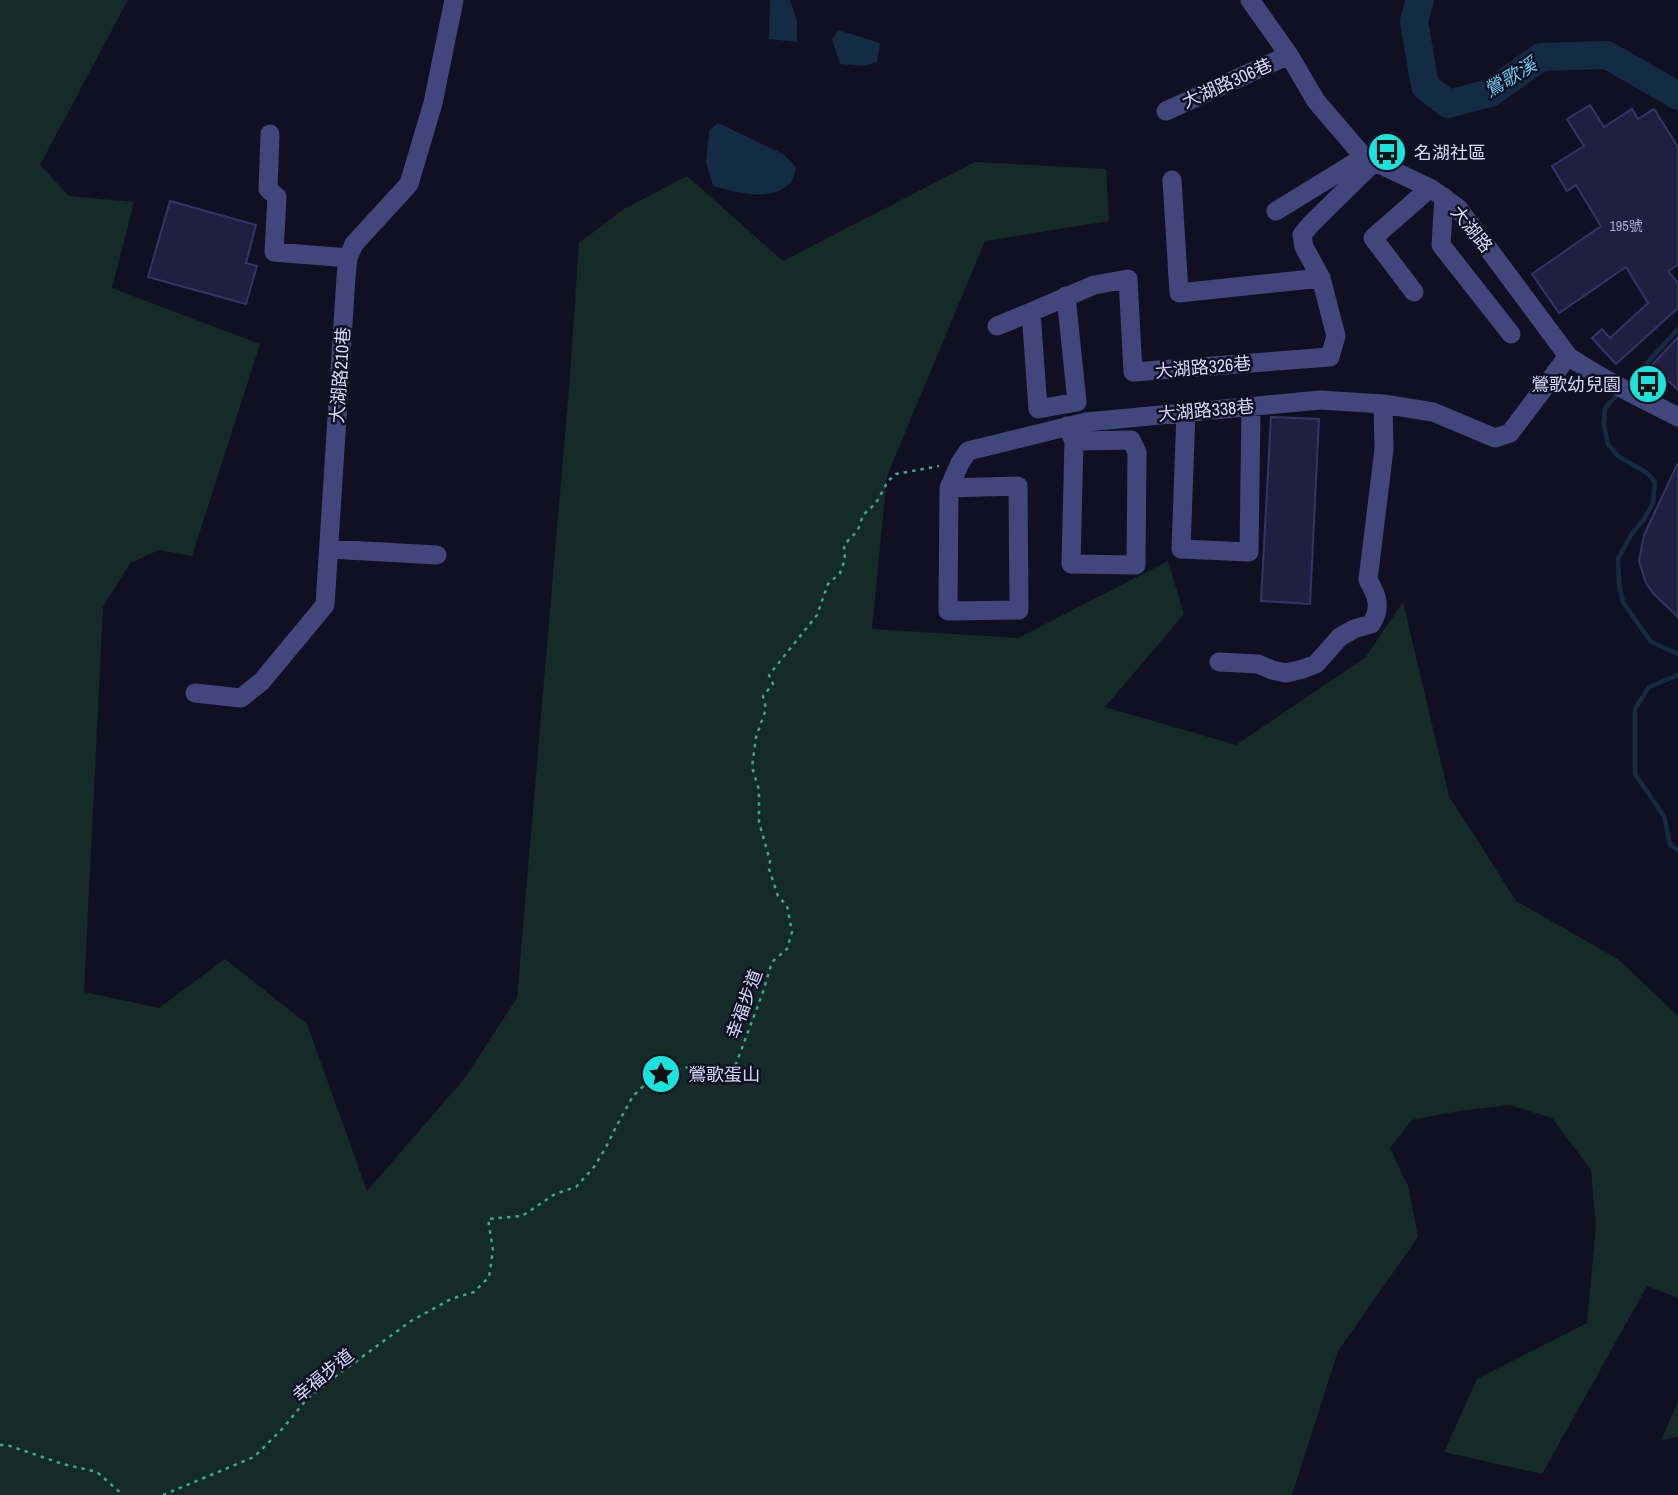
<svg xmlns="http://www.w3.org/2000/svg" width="1678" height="1495" font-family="'Archivo Narrow','Noto Sans TC',sans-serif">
	<rect width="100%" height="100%" fill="#111022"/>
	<path fill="#142b27" d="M0,0H128L40,165L69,196L134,202L112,288L260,344L192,556L159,550L130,563L103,607L84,992L159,1008L225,959L307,1024L367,1191L464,1079L517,998L570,376L579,243L624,209L687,176L783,261L975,162L1106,169L1109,221L985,241L887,476L872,629L1018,638L1168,561L1184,614L1105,707L1236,745L1365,658L1403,602L1449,796L1516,901L1618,959L1678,1016V1298L1647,1286L1542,1474L1444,1452L1477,1379L1587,1323L1596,1226L1591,1170L1552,1118L1509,1105L1458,1111L1412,1120L1390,1148L1408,1186L1418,1237L1338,1351L1292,1495H0Z
		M1678,1402V1437L1661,1440Z"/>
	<path fill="#132c43" d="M770,0H790L797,21V42L769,39Z
		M838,30L880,43L877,62L865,66L840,64L832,39Z
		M718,123L783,154L796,167C795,172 793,180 790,183C771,203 736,192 713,186L706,162L709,131Z"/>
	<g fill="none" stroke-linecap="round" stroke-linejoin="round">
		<path stroke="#132c43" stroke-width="4.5" d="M1628,384L1678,329
			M1619,393L1605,408L1604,425L1608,444L1618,456L1647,473L1655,482L1653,503L1644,519L1631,535L1618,559L1619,584L1623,602L1651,642L1678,654
			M1678,675L1649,687L1635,709V774L1664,816L1670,845L1678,850"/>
		<path stroke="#132c43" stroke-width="28" d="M1420,0L1414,21L1425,86L1448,104L1490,93L1541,57L1607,55L1678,96"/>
	</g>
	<path fill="#201e41" stroke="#36336a" stroke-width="2" d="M1590,105L1604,127L1632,109L1638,119L1654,109L1678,147V265L1668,271L1678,283V308L1616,364L1592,338L1602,329L1610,338L1648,303L1626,267L1559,313L1532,274L1601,226L1576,185L1567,191L1552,166L1584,146L1567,119Z
		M170,201L256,225L246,263L257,266L246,304L148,277Z
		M1678,337V390L1652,365Z
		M1271,417L1319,419L1310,604L1261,601Z
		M1678,463V617L1653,593L1646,583L1639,561L1644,535Z"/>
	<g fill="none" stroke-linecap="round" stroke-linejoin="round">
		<path stroke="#3ca892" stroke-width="2.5" stroke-dasharray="3.5 5" stroke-linecap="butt" d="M0,1445H7L63,1464L97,1472L123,1495
			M163,1495L254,1457L284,1427L307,1399L336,1376L411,1321L451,1299L474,1292L489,1277L493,1250L488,1219L522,1216L555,1194L576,1187L594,1167L605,1149L617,1125L633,1096L654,1076C666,1075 677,1069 689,1067C703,1065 716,1069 730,1069L736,1064L763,992L772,962L787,949L792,932L787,906L778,896L769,869L770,861L759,822V790L752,767L756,737L766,709L763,696L773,684L769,675L817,615L828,584L840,573L845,559L844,545L858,530L863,515L876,503L888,481L896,474L939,466"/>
		<path stroke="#41477c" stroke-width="19" d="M1250,0L1289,55L1316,101L1364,157L1430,188L1458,208L1568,356C1603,380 1641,398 1678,417
			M1166,111L1289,55
			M270,134L268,189L277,197L274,252L348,258
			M1172,180L1179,293L1321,278
			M1444,197L1441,245L1511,334
			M1276,211L1364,157
			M1414,292L1373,238L1430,188
			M1066,296L1077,402L1038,409L1031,312L1094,285L1128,279L1133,372L1330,357L1336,336L1321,278L1304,247L1302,235L1310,225L1375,161
			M997,326L1031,312
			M1186,412L1181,549L1249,552L1251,406
			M1067,426L1074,441L1071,564L1136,565L1137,452L1131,440L1074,441
			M949,488L1018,486L1019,610L948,611L949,488L960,463L968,451L1086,422L1320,400L1383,404L1433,412L1495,438L1510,433L1568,356
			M329,549L437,555
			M1219,662L1258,664L1272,670L1286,673L1303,669L1316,664L1340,637L1354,629L1371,624C1382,608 1377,595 1368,580L1384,449L1383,404
			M195,693L241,698L262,681L325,605L346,277L348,258L354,244L409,184L433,103L454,0"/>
	</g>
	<defs>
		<g id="bus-disc" transform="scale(2.0125)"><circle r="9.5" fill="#19e3da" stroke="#111022"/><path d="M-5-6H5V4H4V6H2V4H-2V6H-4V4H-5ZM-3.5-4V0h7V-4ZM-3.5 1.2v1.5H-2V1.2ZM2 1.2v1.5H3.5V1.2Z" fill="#111"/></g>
		<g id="sight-disc" transform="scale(2.0125)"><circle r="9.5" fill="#19e3da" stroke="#111022"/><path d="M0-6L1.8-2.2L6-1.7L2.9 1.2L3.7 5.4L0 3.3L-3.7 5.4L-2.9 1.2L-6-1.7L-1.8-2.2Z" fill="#111"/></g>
	</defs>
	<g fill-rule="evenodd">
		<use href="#bus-disc" x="1387" y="152"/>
		<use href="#bus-disc" x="1648" y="384"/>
		<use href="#sight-disc" x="661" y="1074"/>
	</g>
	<g text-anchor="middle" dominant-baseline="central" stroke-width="5" stroke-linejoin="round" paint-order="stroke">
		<g font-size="14" fill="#a8a9cc">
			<text x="1626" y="226">195號</text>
		</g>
		<g font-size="18" fill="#d6d7fa" stroke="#111022">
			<text transform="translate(1227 83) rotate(-24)">大湖路306巷</text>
			<text transform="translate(1472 229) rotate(51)">大湖路</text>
			<text transform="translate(1203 367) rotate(-5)">大湖路326巷</text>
			<text transform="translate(340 375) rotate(-86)">大湖路210巷</text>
			<text transform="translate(1206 410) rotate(-5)">大湖路338巷</text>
			<text transform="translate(744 1004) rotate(-70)">幸福步道</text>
			<text transform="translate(323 1375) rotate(-39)">幸福步道</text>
		</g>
		<g font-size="18" fill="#d6d7fa" stroke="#111022" text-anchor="start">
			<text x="1414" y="152">名湖社區</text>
			<text x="1621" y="384" text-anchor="end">鶯歌幼兒園</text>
			<text x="688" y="1074">鶯歌蛋山</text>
		</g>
		<g font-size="19" font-style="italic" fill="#6fc7ef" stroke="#111022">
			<text transform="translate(1510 77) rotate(-31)">鶯歌溪</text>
		</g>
	</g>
</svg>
